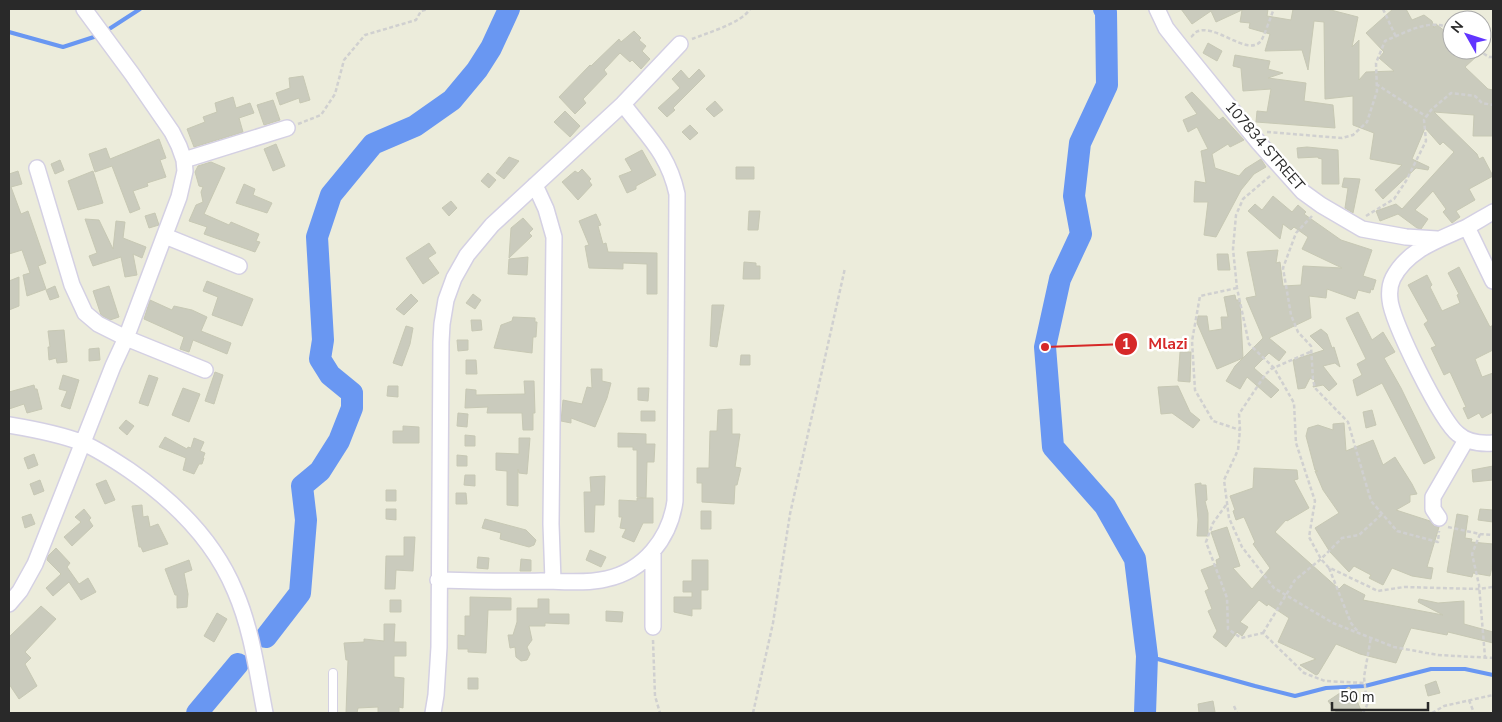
<svg xmlns="http://www.w3.org/2000/svg" width="1502" height="722" font-family="'Nunito Sans',sans-serif">
	<rect width="100%" height="100%" fill="#ececdb"/>
	<g fill="none" stroke-linecap="round" stroke-linejoin="round">
		<path stroke="#6997f2" stroke-width="4" d="M106,31L140,9
			M9,32L63,47L100,35
			M1147,656L1255,686L1295,696L1326,688L1365,686L1431,669H1465L1493,675"/>
		<path stroke="#6997f2" stroke-width="22" d="M1104,9L1106,12L1107,85L1080,143L1074,196L1081,234L1060,279L1045,347L1053,447L1105,506L1135,559L1147,656L1145,713
			M266,637L300,593L306,520L302,486L320,471L339,441L352,408V393L330,375L320,359L323,340L317,237L331,195L373,144L415,126L452,100L477,70L491,48L509,9
			M197,713L238,664"/>
	</g>
	<path fill="#cacbbd" stroke="#c7c8b4" d="M1181,9H1268L1267,16L1291,20L1293,9H1327L1358,17L1352,47L1359,40V80L1366,72L1394,71L1379,58L1384,52L1366,33L1393,9H1406L1412,20L1424,15L1432,21L1434,28L1436,24L1452,37V50H1471L1477,56L1465,67L1488,89L1493,90V136H1473L1474,115L1434,112L1477,154L1479,159L1483,157L1493,176L1469,189L1475,200L1456,211L1460,217L1452,223L1443,212L1446,209L1433,191L1415,210L1428,219L1421,229L1417,228L1398,214L1380,221L1376,211L1396,204L1402,209L1454,152L1443,142L1440,145L1425,128L1412,159L1429,167L1428,170L1416,168L1383,199L1375,190L1402,165L1370,159L1374,133L1353,125V96L1325,99L1324,22L1314,21L1308,70L1302,50L1265,51L1270,34L1249,28L1250,23L1240,22L1242,10L1216,22L1211,11L1192,24Z
		M634,31L641,38L639,40L646,46L642,51L650,59L641,69L632,60L630,62L620,53L604,70L607,74L583,99L586,103L575,114L559,97L590,65L591,66L619,39L621,42Z
		M1208,43L1222,51L1217,61L1203,53Z
		M1235,55L1270,61L1268,69L1283,73L1268,78L1306,83L1304,101L1333,105L1335,128L1256,122L1257,111L1267,112L1271,89L1243,91L1241,68L1233,66Z
		M699,69L705,76L673,108L675,110L667,117L658,108L680,88L672,79L681,70L689,79Z
		M303,76L310,100L300,103L299,98L280,105L276,93L290,88L289,78Z
		M1192,92L1219,120L1223,117L1244,140L1230,147L1228,144L1212,154L1215,168L1239,176L1245,169L1261,159L1266,167L1254,174L1241,190L1216,237L1204,235L1208,202H1194L1195,181L1206,183L1201,151L1208,149L1197,127L1188,132L1183,120L1197,114L1185,97Z
		M233,97L236,108L250,103L254,113L239,118L243,132L194,147L187,129L205,122L203,117L217,112L215,103Z
		M273,100L280,120L264,125L257,105Z
		M715,101L723,110L714,117L706,109Z
		M565,111L580,126L570,137L554,122Z
		M690,125L698,133L690,140L682,132Z
		M159,139L166,158L160,160L166,177L147,183L148,186L133,191L140,209L130,213L112,166L95,172L89,154L106,148L110,159Z
		M276,144L285,166L273,171L264,149Z
		M1307,147L1338,150L1339,184H1322V159L1318,158V157L1298,158L1297,148Z
		M642,150L656,175L636,186V189L627,193L619,176L632,171L625,159Z
		M509,157L519,161L504,179L496,173Z
		M60,160L64,170L55,174L51,164Z
		M211,162L225,168L204,214L229,225L231,222L259,234L256,241L260,242L255,252L204,234L207,227L189,221L196,205L203,202L201,192L203,187L199,186L195,172L198,166Z
		M736,167H754V179H736Z
		M582,169L591,179L589,181L592,185L578,200L562,182L575,171L578,173Z
		M18,171L22,184L11,187L21,214L28,211L46,263L38,266L46,289L27,296L23,275L30,273L22,250L9,254V174Z
		M93,171L103,203L78,210L68,181Z
		M488,173L496,180L489,188L481,181Z
		M1344,178L1360,179L1353,213L1345,208L1348,188L1342,187Z
		M244,184L255,189L253,195L272,203L267,213L236,203Z
		M1273,196L1292,212L1298,205L1306,212L1304,214L1341,240L1372,250L1363,276L1376,280L1373,290L1371,289L1370,293L1358,290L1355,299L1327,289L1326,298L1309,296L1311,318L1269,338L1286,352L1279,361L1269,353L1254,368L1279,390L1271,398L1247,377L1240,389L1226,381L1235,366L1243,358L1217,369L1197,323L1198,316H1207L1209,331L1222,329L1221,317H1228L1224,297L1235,295L1236,300H1240L1243,358L1263,338L1246,298L1256,296L1247,252L1278,250L1276,263L1280,262L1283,286L1301,285L1303,266L1342,268L1302,249L1308,237L1294,227L1291,230L1283,224L1280,239L1248,211L1255,204L1262,210Z
		M451,201L457,208L449,216L442,208Z
		M749,211H760L758,230H748Z
		M155,213L159,225L149,228L145,216Z
		M596,214L601,225L598,226L603,244L606,243L608,252L657,253V294H647V264L623,263V269L589,268L585,246L589,245L579,221Z
		M523,218L533,229L529,233L532,236L509,258L511,228Z
		M85,219L99,220L113,249L116,221L125,222L123,238L146,247L142,258L133,254L137,275L125,277L121,257L93,266L89,256L97,253Z
		M429,243L436,253L428,258L439,273L423,284L406,258Z
		M1217,254H1228L1230,270H1218Z
		M528,257L527,275L508,274L509,259Z
		M744,262L756,263V266H760V279H743Z
		M1459,267L1490,327L1493,325V350L1475,359L1482,377L1493,373V412L1482,418L1479,413L1468,419L1463,408L1466,407L1450,372L1444,375L1431,348L1436,346L1424,324L1428,321L1408,285L1427,275L1432,285L1430,287L1442,311L1460,303L1457,295L1459,294L1448,273Z
		M19,277V306L9,310V281Z
		M207,281L253,299L242,326L212,315L218,297L203,291Z
		M55,286L59,297L50,300L46,290Z
		M109,286L119,317L110,320L101,315L93,291Z
		M411,294L418,301L404,315L396,309Z
		M473,294L481,300L475,309L466,303Z
		M150,300L172,310L174,306L192,310L207,317L201,331L231,343L227,354L193,340L189,352L180,349L184,337L144,319Z
		M712,305H724L717,347L710,346Z
		M1358,312L1372,340L1383,332L1395,352L1384,358L1401,388L1435,458L1424,464L1382,383L1357,396L1353,380L1362,375L1357,364L1366,359L1346,318Z
		M513,317L535,318V322H537L536,337H533L532,353L494,348L501,325L512,321Z
		M471,320H481L482,330L472,331Z
		M406,326L413,328L410,344L402,366L393,363Z
		M1321,329L1327,334L1332,348L1334,347L1340,367L1335,363L1323,366L1337,384L1329,391L1323,385L1313,387L1315,380L1310,378L1305,388L1298,389L1293,360L1324,350L1310,336Z
		M64,330L67,362L57,363L56,358L49,360L48,347H50L48,331Z
		M457,340H468V350L458,351Z
		M99,348L100,360L89,361V349Z
		M1180,352H1191L1190,382L1178,381Z
		M741,355H750V365H740Z
		M466,360H476L477,374H466Z
		M591,369H602V381L611,383L607,398L595,427L571,418V423L561,421L563,400L582,404L587,387L592,388Z
		M215,372L223,375L214,404L205,401Z
		M63,375L79,380L70,409L61,406L67,391L59,389Z
		M149,375L158,378L148,406L139,403Z
		M524,381H534L535,413H533V430H523L522,413H487L488,407L465,408L466,389L476,390V395L525,394Z
		M34,385L35,389H37L42,409L27,413L24,404L9,409V392Z
		M388,386H398V397L387,396Z
		M1178,386L1190,412L1200,420L1193,428L1172,413L1161,414L1158,387Z
		M183,388L200,394L189,422L172,415Z
		M638,388H649L648,401L638,400Z
		M732,409V434H740L735,467L741,468L737,485H735L734,504L702,502V483H697V468H709L710,431H717L718,410Z
		M1372,410L1376,425L1366,428L1363,412Z
		M641,411H655V421H641Z
		M458,413L468,414L467,427L457,426Z
		M126,420L134,426L127,435L119,428Z
		M1344,423L1346,451L1373,440L1383,465L1395,457L1412,484L1417,494L1410,495V502L1396,510L1430,521L1434,526L1439,527L1427,567L1433,568L1431,579L1412,576L1392,568L1383,585L1369,578L1371,575L1354,566L1349,572L1330,552L1315,528L1339,513L1323,490L1315,471H1318L1315,470L1306,436L1308,428L1318,425L1333,430V424Z
		M403,426L419,427V443H393V431H403Z
		M618,433L646,434V444H655L654,462H647L646,498L637,497V450H633V447H618Z
		M465,435L475,436V446H465Z
		M165,437L187,449L188,447L191,448L194,438L204,442L200,451L205,453L203,458H204L202,464H199L194,474L183,470L186,458L159,447Z
		M519,438H530L527,474L519,473L518,469V506L507,505V471L496,470V453L519,454Z
		M34,454L38,465L28,469L24,458Z
		M457,455L467,456V466H457Z
		M1493,466V480L1473,482L1472,470Z
		M1254,468L1297,470L1298,479L1294,480L1309,508L1287,521L1286,520L1275,532L1339,589L1344,584L1365,595L1363,600L1443,615L1418,602L1419,599L1438,603L1464,601V624L1493,632V643L1448,632L1447,635L1411,628L1396,663L1360,654L1336,644L1318,674L1316,675L1300,665L1316,659L1278,642L1289,618L1268,604L1267,606L1259,600L1240,622L1248,627L1242,636L1237,632L1226,647L1213,637L1217,631L1208,611L1212,609L1205,591L1209,589L1201,570L1217,564L1216,560L1220,558L1211,532L1227,527L1240,566L1233,568L1252,589L1270,568L1253,544L1255,542L1244,517L1236,520L1233,511L1235,510L1230,496L1253,488Z
		M465,475H475V486L464,485Z
		M605,476L604,505H595L594,532H585L584,492H591L590,477Z
		M40,480L44,491L34,495L30,484Z
		M106,480L115,500L105,504L96,484Z
		M1201,483V485H1206L1207,500L1205,501L1208,513V536H1197L1198,520L1195,484Z
		M386,490H396V501H386Z
		M456,493H466L467,504H456Z
		M637,498H653V523H643L634,542L622,537L626,529L620,528L622,517H619V500L637,501Z
		M142,505L143,517L148,516L150,527L158,524L168,544L143,552L141,547H139L132,506Z
		M84,509L91,518L89,520L93,526L72,546L64,537L81,522L75,517Z
		M386,509H396V520L386,519Z
		M1480,509L1493,510V522L1478,520Z
		M701,511H711V529H701Z
		M31,514L35,524L25,528L22,517Z
		M1457,514L1468,516L1465,538L1472,539L1471,542L1493,544V562L1490,576L1473,573L1472,577L1447,572Z
		M485,519L526,530L536,540L534,545L529,547L500,539L501,533L482,528Z
		M404,537H415L413,571L396,570L395,589H385L386,556H404Z
		M56,548L70,563L67,567L79,584L88,578L96,592L81,600L69,582L53,596L46,588L61,574L47,560L48,556Z
		M590,550L606,557L601,567L586,560Z
		M478,557L489,558L488,569L477,568Z
		M521,559L531,560V571H520Z
		M189,560L192,570L184,573L188,594L187,607L177,608V595H175L165,569Z
		M692,560H708V590H701V609H692V616L674,612V597H692V592H683V581H692Z
		M470,597L511,598V610H488L486,653L468,652V649H458V635L465,636V616H470Z
		M538,599H549V614H569V624L545,623V626H529L532,640L527,647L530,654L527,660L521,661L516,657L515,647L510,648L508,635H513L517,622V608H538Z
		M390,600H401V612H390Z
		M41,606L56,619L25,652L31,658L25,664L37,686L19,699L9,684V637Z
		M606,611L623,612L622,622L606,621Z
		M217,613L227,619L214,642L204,636Z
		M384,624H395L394,642H406V656H394V677L404,678L403,708L399,707V713H378V707L358,708L357,713H346L348,660H346L344,643L364,642V639L384,641Z
		M468,678H478V689H468Z
		M1436,681L1440,693L1428,696L1425,685Z
		M1349,687L1355,696L1362,713H1337L1328,701Z
		M1213,701L1215,712L1199,713L1198,704Z"/>
	<g fill="none" stroke-linecap="round" stroke-linejoin="round">
		<g stroke="#d4d0e3" stroke-width="10">
			<path id="lane" d="M333,673V713"/>
		</g>
		<g stroke="#d4d0e3" stroke-width="18">
			<path id="street" d="M1157,9L1166,28L1181,47L1259,143L1303,192L1321,205L1362,229L1406,237L1437,239
				M184,160L287,128
				M37,168L72,285L85,313L98,324L126,338L205,370
				M535,185L546,209L554,237L551,524L553,581
				M1493,212C1484,217 1476,222 1467,227C1439,240 1408,249 1393,278C1390,284 1389,292 1390,300C1392,322 1441,421 1458,434C1468,443 1480,444 1493,443
				M1467,227L1493,281
				M165,236L239,266
				M9,425C33,429 60,434 83,443C99,450 114,460 129,470C174,501 214,540 235,591C252,630 257,672 265,713
				M1439,518L1433,509V497L1466,440
				M438,580C473,581 507,582 541,581C563,581 585,584 606,579C644,571 670,538 675,501L677,194C668,153 647,136 623,104
				M9,604L20,591L35,564L113,366L126,338L179,197L185,171L184,160L179,146L172,132L132,74L84,9
				M653,627V551
				M433,713L436,695L439,647L441,342L442,324L446,300L454,278L467,255L492,225L623,104L680,44"/>
		</g>
		<path stroke="#d0d0d0" stroke-width="2.5" stroke-dasharray="4 2.5" stroke-linecap="butt" d="M1383,9L1396,37
			M1191,37C1193,36 1194,33 1196,32C1214,22 1246,56 1260,42C1264,38 1271,15 1274,9
			M692,39C707,33 742,23 750,9
			M1478,50L1489,57H1493
			M1376,84L1427,117
			M298,124L321,115L335,94L344,60L365,35L416,20L421,11L428,9
			M1267,132L1342,138L1353,135L1367,122L1377,91L1376,63L1385,41C1405,33 1432,16 1452,30
			M1270,176L1243,199L1236,215L1233,249L1237,288L1249,344L1274,368L1294,403L1296,443L1315,501L1309,537L1321,559L1328,567L1378,591L1404,587L1478,589L1493,587
			M1312,216L1296,233L1283,268L1291,315L1298,332L1311,346L1313,380L1315,388L1348,422L1371,501L1397,531L1438,542L1439,531
			M1366,216L1394,199L1406,181L1426,141L1424,120L1431,110L1451,93L1475,96L1482,103L1493,105
			M1237,288L1200,296L1192,341L1195,390L1213,421L1240,430
			M1310,352L1271,369L1265,375L1239,414L1240,430L1238,450L1224,480L1229,518L1242,547L1274,588L1333,623L1394,647L1438,655L1493,658
			M1226,505L1213,523L1206,542L1227,598L1228,629L1241,638L1263,633L1304,673L1325,681L1365,683
			M1448,527L1480,534L1493,535
			M1480,534L1472,554L1479,585L1485,657
			M1329,568L1351,623L1359,633
			M1263,633L1295,580L1321,559L1342,538L1359,535L1382,514
			M653,640L655,696L660,713
			M1469,700L1474,713
			M1234,706L1237,713
			M753,713L773,623L790,514L845,268
			M1363,713L1367,705L1364,677L1371,637
			M1432,713L1444,706L1493,695"/>
		<use href="#lane" stroke="#fff" stroke-width="8"/>
		<use href="#street" stroke="#fff" stroke-width="15"/>
	</g>
	<g text-anchor="middle" dominant-baseline="central" stroke-width="5" stroke-linejoin="round" paint-order="stroke">
		<g font-size="15" fill="#292929" stroke="#fff">
			<text transform="translate(1265 146) rotate(49)">107834 STREET</text>
		</g>
	</g>
	<path fill="none" stroke="#d62828" stroke-width="2" d="M1045 347L1126 344"/>
	<g fill="#d62828" stroke="#fff" stroke-width="2">
		<circle cx="1045" cy="347" r="5"/>
		<circle cx="1126" cy="344" r="12"/>
	</g>
	<g font-size="15" text-anchor="middle" font-weight="bold" fill="#fff">
		<text x="1126" y="349">1</text>
	</g>
	<g font-size="16" text-anchor="middle" font-weight="bold" fill="#d62828" stroke="#fff" stroke-width="5" stroke-linejoin="round" paint-order="stroke">
		<text x="1168" y="349">Mlazi</text>
	</g>
	<rect width="1502" height="722" fill="none" stroke="#292929" stroke-width="20"/>
	<g transform="translate(1467 35) rotate(309)"><circle r="24" fill="#ffffff" stroke="#a9a9a9"/>
	<path d="M0-4L9 19L0 12L-9 19Z" fill="#6135ff"/>
	<text y="-8" font-size="14" font-weight="bold" text-anchor="middle" fill="#292929">N</text>
	</g>
	<path d="M1332 702v8h96v-8" fill="none" stroke="#292929" stroke-width="2.5"/>
	<text x="1340" y="702" font-size="15" fill="#292929" stroke="#ffffff" stroke-width="4" paint-order="stroke">50 m</text>
</svg>
